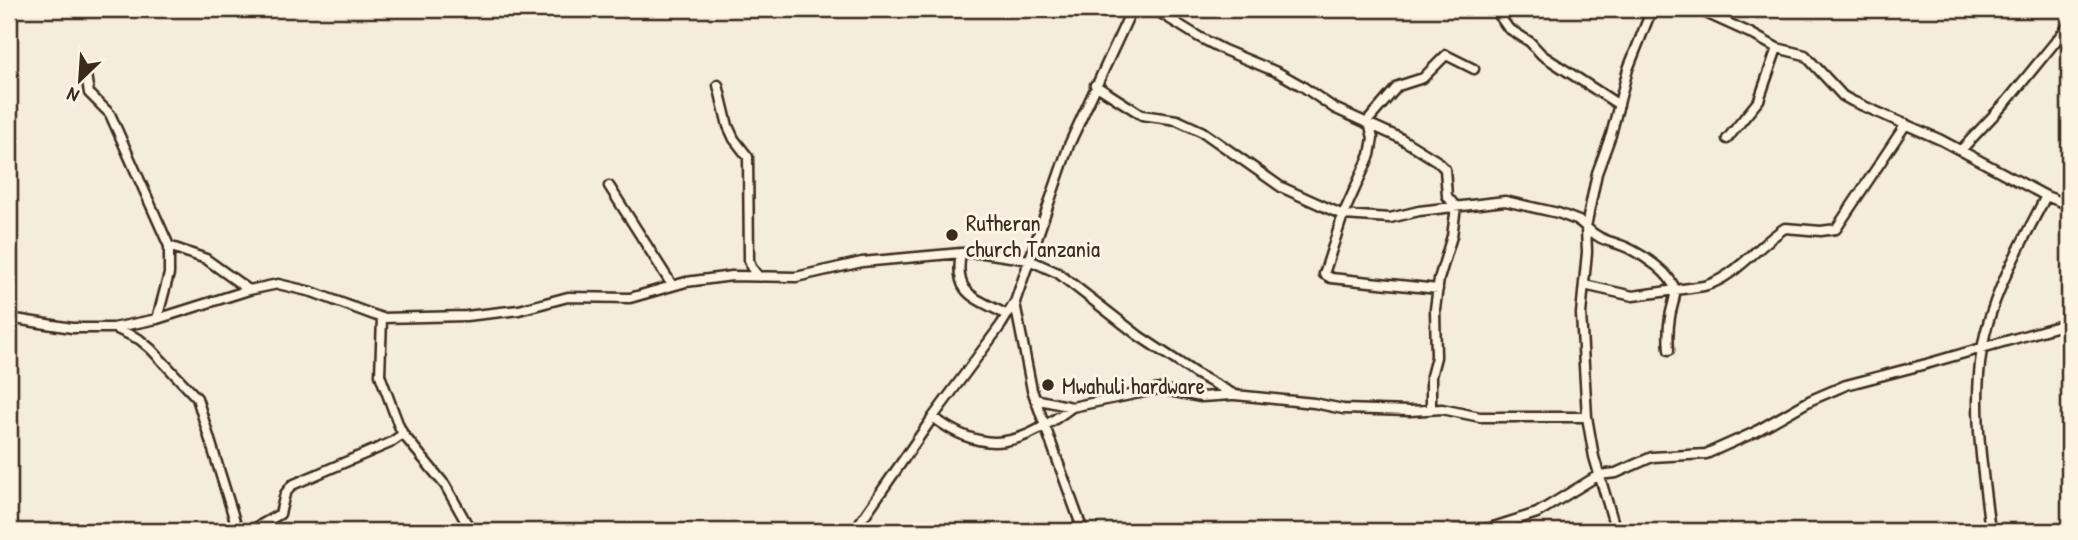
<svg xmlns="http://www.w3.org/2000/svg" width="2078" height="540" font-family="'Patrick Hand',sans-serif">
	<rect width="100%" height="100%" fill="#f4eddd"/>
	<filter id="ink" filterUnits="userSpaceOnUse"><feTurbulence type="fractalNoise" baseFrequency=".0143" numOctaves="2"/><feDisplacementMap in="SourceGraphic" scale="14" xChannelSelector="R" yChannelSelector="G"/><feConvolveMatrix kernelMatrix="1 2 1 2 8 2 1 2 1" color-interpolation-filters="sRGB"/></filter>
	<g filter="url(#ink)">
		<g fill="none" stroke-linecap="round" stroke-linejoin="round">
			<g stroke="#3b2a1e" stroke-width="13">
				<path id="minor" d="M1154,9L1199,37L1224,50L1279,73L1302,86L1334,108L1400,138L1437,161L1445,169L1447,196L1456,207L1452,236L1439,279L1435,309L1436,357L1431,376V409
					M1652,9L1628,69L1611,135L1597,173L1586,227C1602,243 1612,240 1630,249C1644,256 1671,273 1675,290C1676,297 1671,309 1670,317C1668,328 1668,339 1669,350
					M1697,9L1750,33L1777,48L1805,55L1843,96L1852,101L1941,140L2046,196L2069,205
					M1499,15L1508,28L1530,42L1542,55L1619,105
					M85,69L89,93L110,114L169,246V274L157,319
					M718,85L728,126L734,139L748,157L749,260L751,267L758,276
					M1095,85L1142,115L1177,120L1203,132L1281,187L1343,215L1390,218L1419,211L1505,201L1558,213L1579,221L1586,227L1587,252L1581,314L1587,417L1594,457L1616,531
					M1366,123L1398,86L1423,78L1446,55L1474,69
					M1370,126L1373,138L1370,155L1343,215L1324,274L1331,278L1438,289
					M1727,139L1759,100L1777,48
					M1961,150L2007,101L2069,25
					M609,186L672,285
					M169,246L206,259L249,290
					M961,253C953,296 975,297 1007,315
					M1584,285L1633,296L1704,286C1735,278 1758,245 1785,228L1821,231L1836,229L1906,124
					M1015,303L1032,390L1083,531
					M9,318L72,328H113L157,319L249,290L278,284L312,292L382,318L466,316L519,310L568,297L630,298L686,282L732,276L796,277L862,262L961,253H984L1029,260L1058,273L1139,336L1195,373L1235,395L1314,403L1343,409L1410,411L1442,409L1480,417H1587
					M382,318L380,375L399,426L403,434L445,485L471,531
					M115,328L139,339L151,349L197,398L238,531
					M1035,399L1072,407L1159,389L1201,397L1232,395
					M933,417C986,458 1023,444 1072,407
					M250,531L280,514L285,494L292,485L390,443L403,434
					M854,531L933,417L1001,325L1015,302L1069,145L1132,9
					M1455,531L1490,528L1537,513L1599,475L1616,473L1652,457L1706,454L1753,433L1811,400L1846,385L1926,364L2069,323
					M1990,531C1983,471 1972,410 1982,349C1991,295 2021,245 2046,196"/>
			</g>
			<use href="#minor" stroke="#fcf5e5" stroke-width="8"/>
		</g>
	</g>
	<g fill="#3b2a1e" stroke="#fcf5e5" stroke-width="2.5">
		<circle cx="952" cy="235" r="7"/>
		<circle cx="1048" cy="385" r="7"/>
	</g>
	<g text-anchor="middle" dominant-baseline="central" stroke-width="6" stroke-linejoin="round" paint-order="stroke">
		<g font-size="23" fill="#3b2a1e" stroke="#fcf5e5" text-anchor="start">
			<text x="966" y="222">Rutheran<tspan x="966" dy="26">church Tanzania</tspan></text>
			<text x="1062" y="385">Mwahuli hardware</text>
		</g>
	</g>
	<rect width="2078" height="540" fill="none" stroke="#fcf5e5" stroke-width="35"/>
	<rect x="18" y="18" width="2043" height="505" fill="none" stroke="#3b2a1e" stroke-width="2.5" filter="url(#ink)"/>
	<g transform="translate(80 80) rotate(205)" stroke="#fcf5e5" stroke-width="5" paint-order="stroke">
	<path d="M0-5L12 26L0 18L-12 26Z" fill="#3b2a1e"/>
	<text y="-10" font-size="19" font-weight="bold" text-anchor="middle" fill="#3b2a1e">N</text>
	</g>
</svg>
